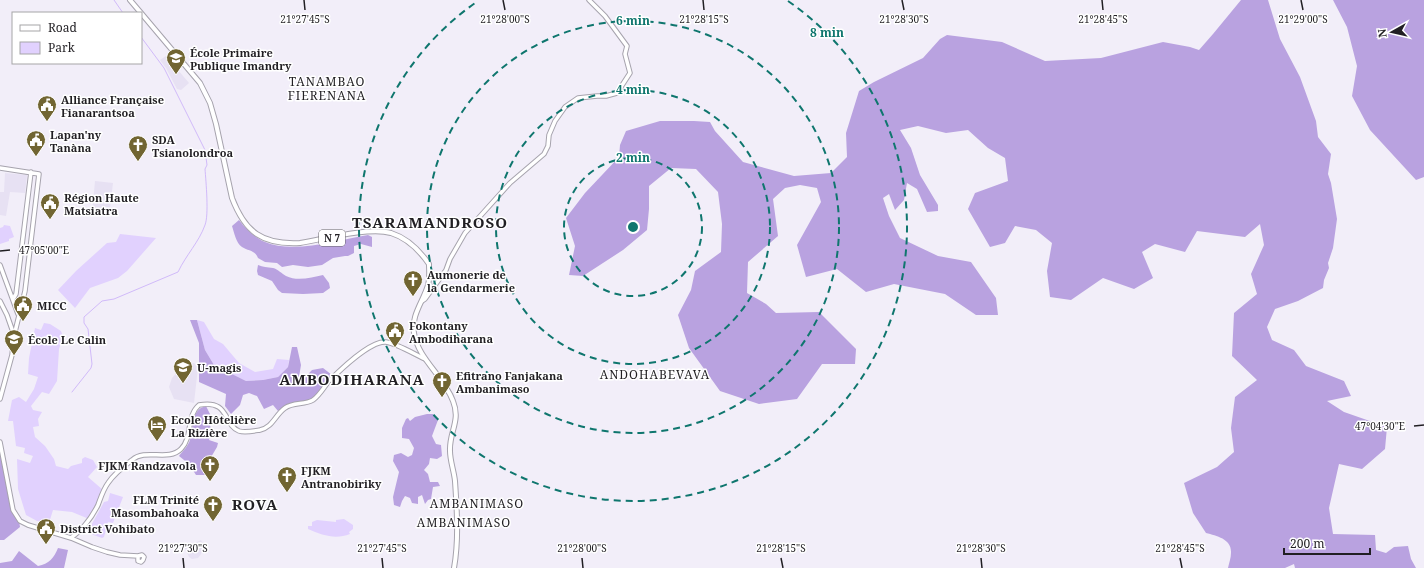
<svg xmlns="http://www.w3.org/2000/svg" width="1424" height="568" font-family="'Noto Serif',serif">
	<rect width="100%" height="100%" fill="#f2eef9"/>
	<path fill="#e7e1f3" d="M166,56L189,83L181,90L177,89L166,68L160,60Z
		M5,173L27,175L25,193L10,192L6,216L0,215V192H4Z
		M95,181L113,183L109,216L92,214Z
		M194,363L198,367L194,403L174,399L169,387L172,378L185,364Z
		M201,540L204,545L201,554L198,558L192,559L189,557L185,548Z"/>
	<path fill="#e1d1fe" d="M4,225L10,226L14,237L9,239V241L0,244V228L3,227Z
		M120,234L156,238L127,271L118,278L90,288L75,308L58,290L76,271L107,243L116,242Z
		M197,320L204,322L214,339L223,344L239,363L255,372L273,369L277,359L289,360L288,367L278,377L263,380L246,381L214,365L205,350Z
		M44,323L50,324L61,331L63,337L59,349L57,381L49,394L42,392L31,406L33,410L42,412L38,419L39,426L33,427L35,437L45,446L54,459L56,466L68,469L71,466L82,463V459L85,457L93,460L97,467L88,477L103,490L89,519L72,512L53,510L49,523L37,521L26,515L18,489L17,459L30,463L33,456L24,453L25,448L16,446L13,421H8L12,400L19,397L26,402L34,389L38,377L28,374L29,358L35,328L41,330Z
		M110,493L123,497L113,523L108,522L104,537L102,538L88,533V531L104,502L108,501Z
		M344,519L353,525V529L349,532L350,534C335,540 322,535 308,529V526H312V522L317,520L336,522V520Z"/>
	<path fill="#b9a2e0" d="M1241,0H1268L1280,39L1300,77L1316,121L1318,137L1331,154L1328,174L1331,183L1337,219L1333,248L1328,263L1329,268L1324,280L1323,288L1298,301L1275,309L1267,327L1272,340L1294,350L1306,366L1344,381L1351,396L1327,401L1344,412L1387,427L1385,449L1362,469L1339,464L1329,508L1333,534L1375,535L1376,550L1386,553L1394,547L1408,546L1411,559L1416,568H1295L1294,564L1285,568H1228C1229,563 1231,558 1231,553C1232,539 1217,536 1206,533L1193,513L1184,483L1217,467L1234,452L1231,428L1235,397L1257,380L1232,356L1234,313L1257,294L1251,274L1264,245L1260,224L1245,237L1197,231L1185,252L1155,244L1142,252L1153,278L1134,289L1103,278L1071,300L1050,297L1047,271L1052,243L1036,230L1015,226L1005,243L990,247L968,209L975,193L1008,181L1005,158L988,148L968,130L946,133L918,126L900,130L911,148L920,175L938,205V211L927,212L917,189L907,183L904,200L895,210L889,194L883,198L889,216L900,238L938,256L971,262L996,298L998,315H976L945,294L894,284L866,292L837,269L806,277L797,245L821,202L817,188L800,185L785,188L773,199L778,236L748,262L747,293L766,304L776,313L819,312L856,349L855,364H822L797,399L759,404L720,391L689,348L678,315L691,290L695,271L721,252L722,224L718,192L696,169L671,168L649,186V209L647,230L623,250L583,276L569,275L575,246L566,218L585,193L619,157L620,145L626,131L660,121H694L710,122L715,131L743,162L794,176L831,173L847,157L846,133L859,91L874,82L923,58L940,39L947,35L1002,42L1045,61L1101,58L1163,42L1190,47L1199,50L1213,34Z
		M1333,0H1424V177L1416,180L1370,130L1352,96L1357,66L1347,27Z
		M239,220C246,229 254,237 265,242C293,254 339,240 368,235L372,237V247L361,244L354,246V253L348,256H345L333,258L322,265L308,267L293,265L282,267L277,263L265,262L258,258C255,250 248,251 242,247C236,243 234,232 232,226Z
		M258,265C263,267 267,267 273,268C278,269 282,274 286,276C298,282 312,277 323,275L329,283L330,288L323,293L303,294L282,293L278,290L272,281L258,275L257,271Z
		M190,320H197L205,350L214,365L246,381L263,380L278,377L288,367L292,347H297L301,365L298,383L299,384L312,370L323,368L332,375L315,398L308,401L293,403L285,406L278,411L273,405L264,409L257,396L249,393L243,395L240,405L231,414L225,406L226,394L199,382V343Z
		M206,406L211,416L209,423L212,431L209,440L218,443L217,447L207,464L206,475H196L189,464L179,456C183,451 188,446 190,440C194,428 190,410 206,406Z
		M427,414H433L438,420L432,436L436,444L441,445L442,456L437,459L430,458L429,464L424,470L428,474L430,482H438L440,486L433,487L431,499L428,500L425,504L422,495L418,497V504L412,503L410,498L405,496L402,501L400,507L394,505L393,497L399,472L393,461L394,455L401,453L408,457L412,455L414,448L409,439L402,438V428L406,419L408,418L410,421L415,417Z
		M0,453L11,510L19,521L20,527L4,540H0Z
		M58,548L68,550L64,568H0V563L12,561L19,551L38,566C49,564 54,558 58,548Z"/>
	<g fill="none" stroke-linecap="round" stroke-linejoin="round">
		<path stroke="#d1baf9" stroke-width="1" d="M114,0L123,13
			M72,392L91,368L92,364L88,329L84,323V317L102,301L114,299L178,272C186,255 199,242 205,225C209,215 206,182 205,169L207,165L205,150L164,68L141,37"/>
		<g stroke="#a6a3ad" stroke-width="5.5">
			<path id="secondary" d="M0,168L39,174L25,291L14,336L12,355L0,399
				M0,265L18,314
				M13,299L16,294L31,172
				M0,301L7,315L14,335
				M422,301L425,299L446,270L450,259L465,233L510,183L544,154L548,146L549,135L555,121L565,107L578,98L597,96H606L617,93L630,73L625,54L627,46L605,16L589,0
				M0,442L13,510L20,521L28,525L71,538L92,547L107,552L120,555L138,556L142,555L144,557L143,560L141,562L138,561V556
				M71,538C82,530 92,517 98,505C101,497 103,490 108,483C114,474 124,466 132,460C146,448 168,462 181,449C193,437 186,416 199,405C230,399 223,425 239,431C245,433 254,431 260,430C273,427 275,415 285,408C293,402 305,405 313,400C320,395 324,387 329,381C339,371 371,340 386,342C398,344 414,354 425,359"/>
		</g>
		<g stroke="#a6a3ad" stroke-width="6">
			<path id="primary" d="M130,0L141,13
				M141,13L200,83L210,103L216,124L232,198C245,232 262,245 300,243C324,239 368,227 391,233C407,238 420,251 429,264C429,271 430,278 428,285C423,302 411,315 414,333C418,359 444,376 453,401C461,421 449,432 450,451C450,461 454,471 455,481C457,510 459,540 454,568"/>
		</g>
		<use href="#secondary" stroke="#fff" stroke-width="3.5"/>
		<use href="#primary" stroke="#fff" stroke-width="4"/>
	</g>
	<path fill="none" stroke="#211f23" stroke-width="1.5" d="M304,0L305,10M503,0L505,10M703,0L704,10M902,0L904,10M1102,0L1103,10M1301,0L1303,10M0,251L10,250M1414,426L1424,425M183,558L184,568M382,558L383,568M582,558L583,568M781,558L783,568M981,558L982,568M1180,558L1182,568"/>
	<g fill="none" stroke="#0f766e" stroke-width="2" stroke-dasharray="7 5">
		<circle cx="633" cy="227" r="69"/>
		<circle cx="633" cy="227" r="137"/>
		<circle cx="633" cy="227" r="206"/>
		<path d="M788 1A274 274 0 1 1 478 1"/>
	</g>
	<defs>
		<g id="school-pin" transform="scale(1)"><path d="M0 17L-7.5 6A9.5 9.5 0 1 1 7.5 6Z" fill="#716532" stroke="#fff"/><path d="M0-5L7-2L0 1L-7-2ZM-4 1L0 2.5L4 1V4Q0 6-4 4Z" fill="#fff"/></g>
		<g id="civic-pin" transform="scale(1)"><path d="M0 17L-7.5 6A9.5 9.5 0 1 1 7.5 6Z" fill="#716532" stroke="#fff"/><path d="M-.6-6.5H3V-4.5H.6V-3L4-1V1h2V6H-6V1h2V-1L-.6-3ZM-1.2 2.5V6h2.4V2.5Z" fill="#fff"/></g>
		<g id="church-pin" transform="scale(1)"><path d="M0 17L-7.5 6A9.5 9.5 0 1 1 7.5 6Z" fill="#716532" stroke="#fff"/><path d="M-1.2-6h2.4v3.5h3.3v2.4h-3.3V6h-2.4V-.1h-3.3v-2.4h3.3Z" fill="#fff"/></g>
		<g id="university-pin" transform="scale(1)"><path d="M0 17L-7.5 6A9.5 9.5 0 1 1 7.5 6Z" fill="#716532" stroke="#fff"/><path d="M0-5L7-2L0 1L-7-2ZM-4 1L0 2.5L4 1V4Q0 6-4 4Z" fill="#fff"/></g>
		<g id="hotel-pin" transform="scale(1)"><path d="M0 17L-7.5 6A9.5 9.5 0 1 1 7.5 6Z" fill="#716532" stroke="#fff"/><path d="M-6-4.5h1.5V1H6V5H4.5V3h-9V5H-6ZM-4 0a1.8 1.8 0 1 1 3.6 0ZM.5 0V-2.5h3Q6-2.5 6 0Z" fill="#fff"/></g>
	</defs>
	<g fill-rule="evenodd">
		<use href="#school-pin" x="176" y="58"/>
		<use href="#civic-pin" x="47" y="105"/>
		<use href="#civic-pin" x="36" y="140"/>
		<use href="#church-pin" x="138" y="145"/>
		<use href="#civic-pin" x="50" y="203"/>
		<use href="#church-pin" x="413" y="280"/>
		<use href="#civic-pin" x="23" y="305"/>
		<use href="#civic-pin" x="395" y="331"/>
		<use href="#school-pin" x="14" y="339"/>
		<use href="#university-pin" x="183" y="367"/>
		<use href="#church-pin" x="442" y="381"/>
		<use href="#hotel-pin" x="157" y="425"/>
		<use href="#church-pin" x="210" y="465"/>
		<use href="#church-pin" x="287" y="476"/>
		<use href="#church-pin" x="213" y="505"/>
		<use href="#civic-pin" x="46" y="528"/>
	</g>
	<g text-anchor="middle" dominant-baseline="central" stroke-width="3" stroke-linejoin="round" paint-order="stroke">
		<rect fill="#fff" stroke="#646265" stroke-width="1" x="319" y="230" width="26" height="16" rx="3"/>
		<g font-size="10" font-weight="bold" fill="#211f23">
			<text x="332" y="238">N 7</text>
		</g>
		<g font-size="11" font-weight="bold" fill="#211f23" stroke="#fff" text-anchor="start">
			<text x="190" y="52">École Primaire<tspan x="190" dy="13">Publique Imandry</tspan></text>
			<text x="61" y="99">Alliance Française<tspan x="61" dy="13">Fianarantsoa</tspan></text>
			<text x="50" y="134">Lapan'ny<tspan x="50" dy="13">Tanàna</tspan></text>
			<text x="152" y="139">SDA<tspan x="152" dy="13">Tsianolondroa</tspan></text>
			<text x="64" y="197">Région Haute<tspan x="64" dy="13">Matsiatra</tspan></text>
			<text x="427" y="274">Aumonerie de<tspan x="427" dy="13">la Gendarmerie</tspan></text>
			<text x="37" y="305">MICC</text>
			<text x="409" y="325">Fokontany<tspan x="409" dy="13">Ambodiharana</tspan></text>
			<text x="28" y="339">École Le Calin</text>
			<text x="197" y="367">U-magis</text>
			<text x="456" y="375">Efitrano Fanjakana<tspan x="456" dy="13">Ambanimaso</tspan></text>
			<text x="171" y="419">Ecole Hôtelière<tspan x="171" dy="13">La Rizière</tspan></text>
			<text x="196" y="465" text-anchor="end">FJKM Randzavola</text>
			<text x="301" y="470">FJKM<tspan x="301" dy="13">Antranobiriky</tspan></text>
			<text x="199" y="499" text-anchor="end">FLM Trinité<tspan x="199" dy="13">Masombahoaka</tspan></text>
			<text x="60" y="528">District Vohibato</text>
		</g>
		<g font-size="12" letter-spacing="1" fill="#211f23" stroke="#fff">
			<text x="327" y="81">TANAMBAO<tspan x="327" dy="14">FIERENANA</tspan></text>
			<text x="655" y="374">ANDOHABEVAVA</text>
			<text x="477" y="503">AMBANIMASO</text>
			<text x="464" y="522">AMBANIMASO</text>
		</g>
		<g font-size="15" font-weight="bold" letter-spacing="1" fill="#211f23" stroke="#fff">
			<text x="430" y="222">TSARAMANDROSO</text>
			<text x="352" y="379">AMBODIHARANA</text>
			<text x="255" y="504">ROVA</text>
		</g>
	</g>
	<g font-size="10" text-anchor="middle" fill="#211f23" stroke="#fff" stroke-width="3" stroke-linejoin="round" paint-order="stroke">
		<text x="305" y="23">21°27'45"S</text>
		<text x="505" y="23">21°28'00"S</text>
		<text x="704" y="23">21°28'15"S</text>
		<text x="904" y="23">21°28'30"S</text>
		<text x="1103" y="23">21°28'45"S</text>
		<text x="1303" y="23">21°29'00"S</text>
		<text x="44" y="254">47°05'00"E</text>
		<text x="1380" y="430">47°04'30"E</text>
		<text x="183" y="552">21°27'30"S</text>
		<text x="382" y="552">21°27'45"S</text>
		<text x="582" y="552">21°28'00"S</text>
		<text x="781" y="552">21°28'15"S</text>
		<text x="981" y="552">21°28'30"S</text>
		<text x="1180" y="552">21°28'45"S</text>
	</g>
	<circle cx="633" cy="227" r="6" fill="#0f766e" stroke="#fff" stroke-width="2"/>
	<g font-size="12" text-anchor="middle" font-weight="bold" fill="#0f766e" stroke="#fff" stroke-width="3" stroke-linejoin="round" paint-order="stroke">
		<text x="633" y="25">6 min</text>
		<text x="827" y="37">8 min</text>
		<text x="633" y="94">4 min</text>
		<text x="633" y="162">2 min</text>
	</g>
	<rect x="12" y="12" width="130" height="52" fill="#ffffff" stroke="#a6a5a7"/>
	<rect x="20" y="25" width="20" height="6" fill="#ffffff" stroke="#a6a5a7"/>
	<text x="48" y="32" font-size="12" fill="#211f23">Road</text>
	<rect x="20" y="42" width="20" height="12" fill="#e1d1fe" stroke="#a6a5a7"/>
	<text x="48" y="52" font-size="12" fill="#211f23">Park</text>
	<g transform="translate(1392 32) rotate(262)" stroke="#ffffff" stroke-width="3" paint-order="stroke">
	<path d="M0-3L7 15L0 10L-7 15Z" fill="#211f23"/>
	<text y="-6" font-size="11" font-weight="bold" text-anchor="middle" fill="#211f23">N</text>
	</g>
	<path d="M1284 548v6h86v-6" fill="none" stroke="#211f23" stroke-width="2"/>
	<text x="1290" y="548" font-size="12" fill="#211f23" stroke="#ffffff" stroke-width="3" paint-order="stroke">200 m</text>
</svg>
